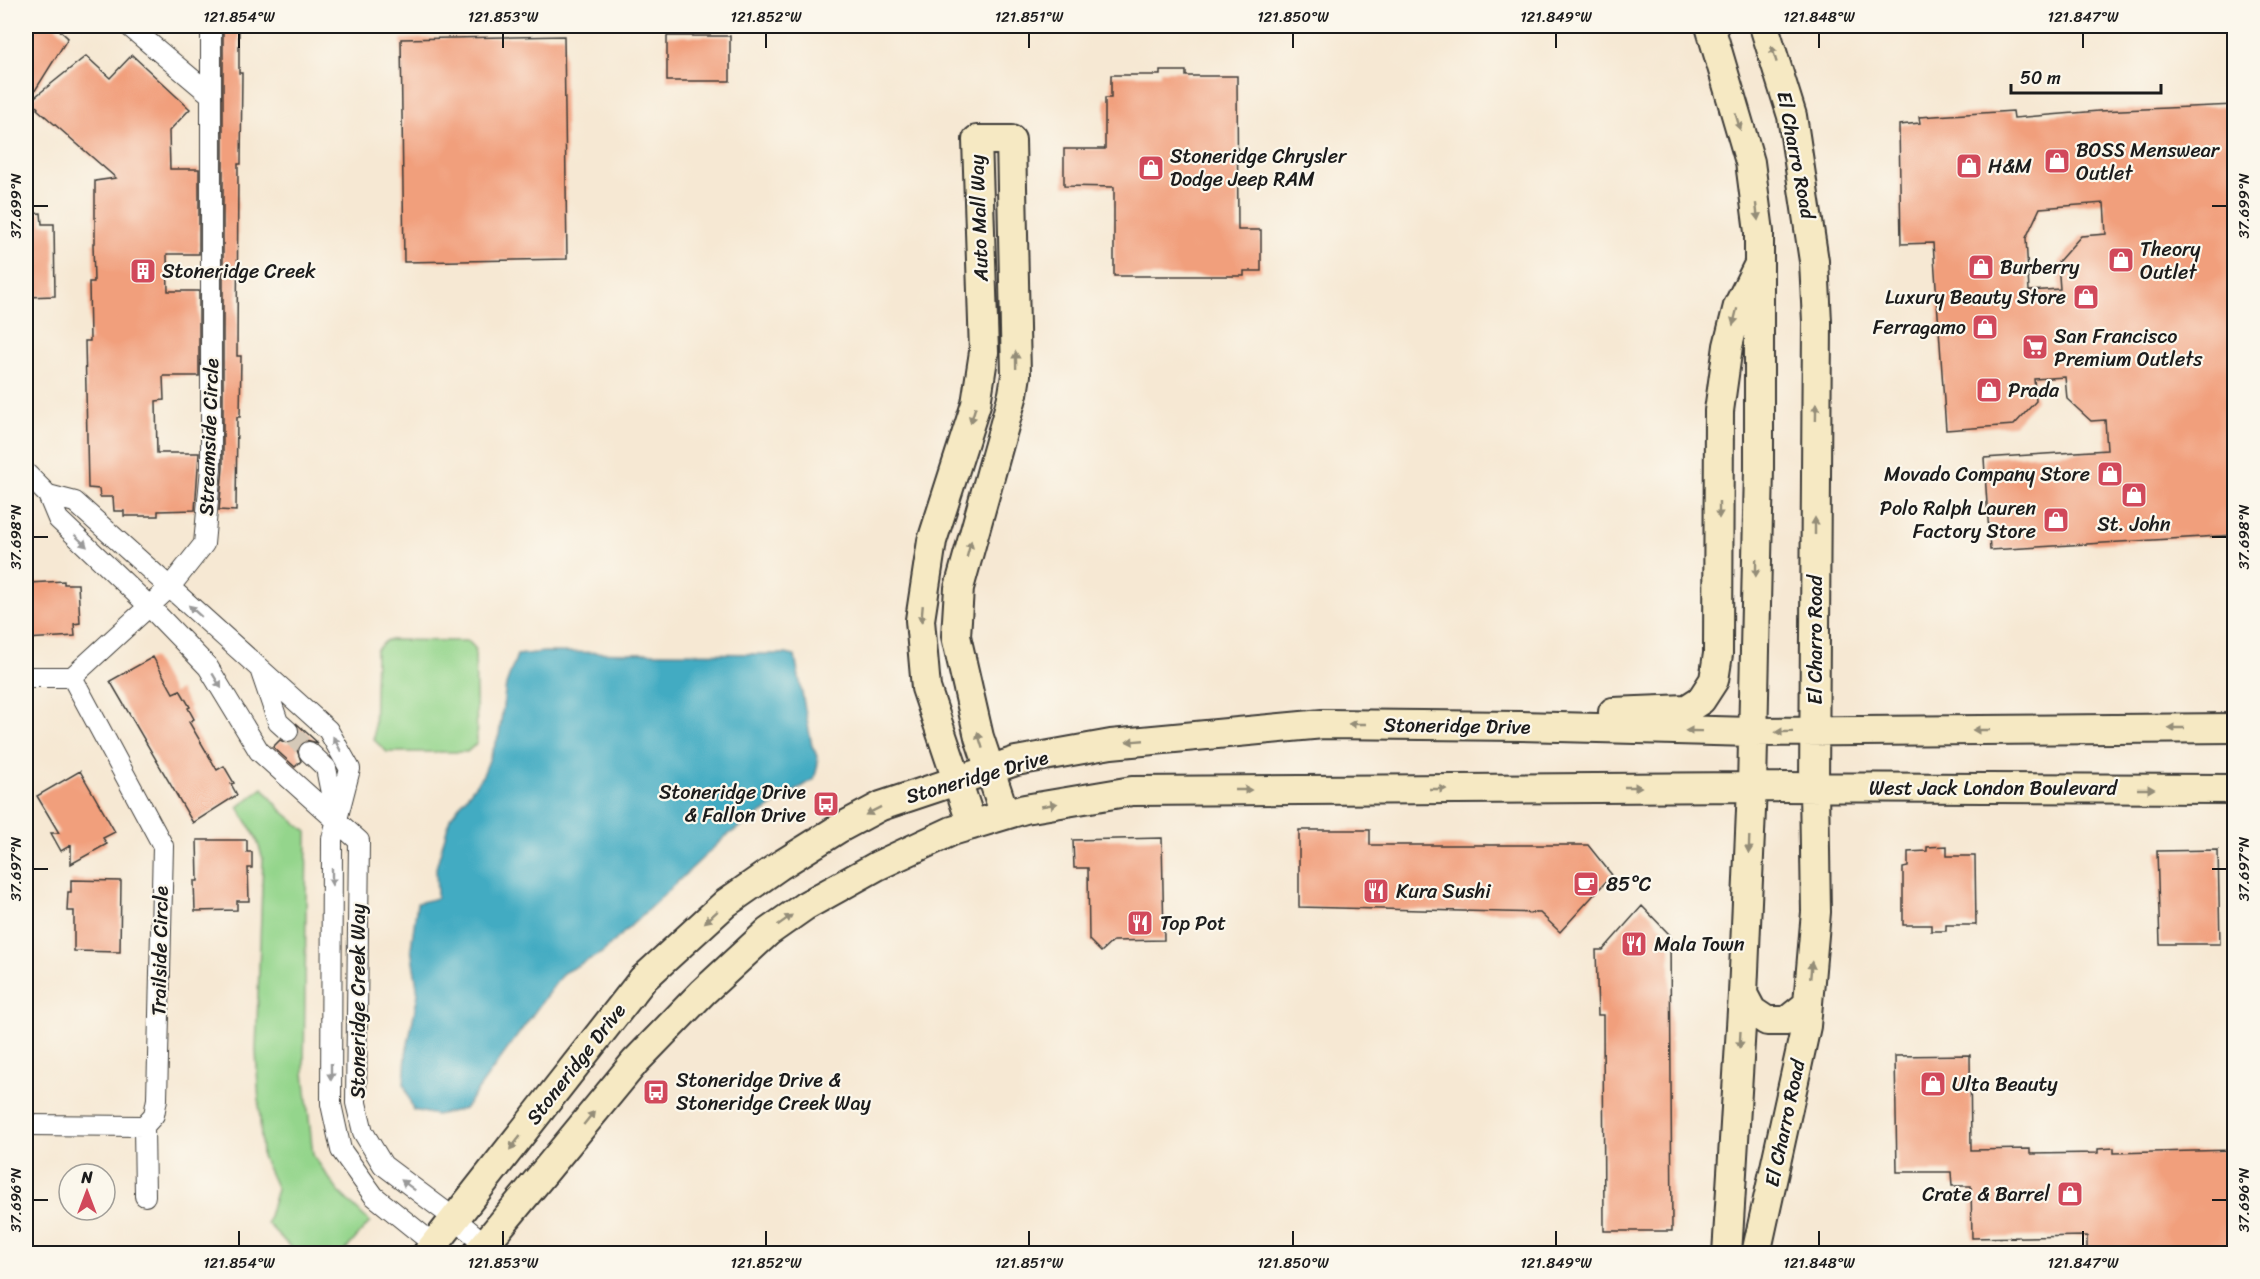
<svg xmlns="http://www.w3.org/2000/svg" width="2260" height="1279" font-family="Sriracha,sans-serif">
	<rect width="100%" height="100%" fill="#fbf7ec"/>
	<filter id="ink" filterUnits="userSpaceOnUse"><feTurbulence type="fractalNoise" baseFrequency=".0167" numOctaves="2"/><feDisplacementMap in="SourceGraphic" scale="12" xChannelSelector="R" yChannelSelector="G"/><feConvolveMatrix kernelMatrix="1 2 1 2 8 2 1 2 1" color-interpolation-filters="sRGB"/></filter>
	<filter id="wash" filterUnits="userSpaceOnUse"><feTurbulence type="fractalNoise" baseFrequency=".008" numOctaves="4" result="noise"/><feDisplacementMap in="SourceGraphic" scale="24" xChannelSelector="R" yChannelSelector="G"/><feGaussianBlur stdDeviation="1.35" result="paint"/><feColorMatrix in="noise" values="0 0 0 0 0 0 0 0 0 0 0 0 0 0 0 0 0 1.4 0 .05"/><feComposite in="paint" operator="in"/></filter>
	<g filter="url(#wash)">
		<rect width="100%" height="100%" fill="#f6e8d3"/>
		<path fill="#94d58c" stroke="#587854" stroke-width="1.5" d="M387,640L468,641L475,648L477,743L467,752H387L374,740L376,650Z
			M263,788L281,810L307,832L304,1072L313,1155L338,1191L370,1222L343,1253H296L267,1223L277,1189L262,1156L256,1051L263,859L256,837L238,807Z"/>
		<path fill="#42abc2" stroke="#2f646f" stroke-width="1.5" d="M544,652L786,654L795,656L812,746C820,759 819,764 814,779L726,836L602,953L563,973L464,1109L436,1115L413,1110L404,1084L406,1054L418,994L411,948L417,903L437,898L436,868L450,818L483,775L499,735L506,685L517,655Z"/>
		<g id="blocks">
			<path fill="#f19f7b" fill-rule="evenodd" d="M26,26H55L68,38L26,105Z
				M223,26H239V73H242L241,164H238L237,356H241L240,417H237L236,511L219,510L223,468Z
				M564,36L567,259L404,262L401,39Z
				M667,36H730V81H667Z
				M132,55L190,109L169,131L170,169H199V254H167L168,291H199V376H163L164,400L156,401L157,453H199L195,510L158,511V516H124V511H114L113,497H100L99,489L88,488L85,341H90L89,282H94L93,243H95V181L116,178L37,109L38,108L31,100L86,56L110,78Z
				M1160,71H1186V76H1237L1238,230H1261V271H1244V276H1114V187L1064,186V149H1105V98H1111V75H1160Z
				M2235,105V535L1990,550L1984,458L2107,450L2105,420L2091,421L2067,399L2065,377L2034,379L2036,401L2014,425L1946,430L1933,243L1901,244L1899,125L1920,123L1919,117L2013,111L2014,118L2099,111ZM2104,203L2106,234L2081,236L2058,262L2060,289L2029,291L2026,238L2040,208Z
				M41,213L42,224H54L55,296L26,297V214Z
				M64,581V584H78L80,623L74,624L75,636L26,639V586H29V583Z
				M153,657L173,693L180,690L190,707L188,708L194,719L189,722L217,770L224,766L234,783L231,784L237,795L193,823L110,681Z
				M296,723L318,743L306,740L301,743L297,750L301,761L295,767L273,747L280,740L286,743L296,739L300,733Z
				M80,771L115,832L103,838L107,844L71,864V845L61,851L51,833H59L37,796Z
				M1299,830H1370V845H1588L1612,875L1560,932L1540,913L1299,907Z
				M1162,838L1164,940L1113,941L1101,952L1089,940L1088,868H1074L1073,840Z
				M197,840H247V852H252V868H248L249,901H237V910L195,911L194,881H198Z
				M1947,846V856H1975L1976,925H1946V931H1931V925H1903V868L1908,867V852L1927,851V847Z
				M2218,850L2220,944H2160L2157,851Z
				M71,880L121,881L120,952L74,951V911H67L68,892H71Z
				M1642,906L1670,935L1672,1231H1604L1603,1015H1598L1596,950H1603Z
				M1970,1055L1971,1150L2030,1149V1154L2098,1153V1149L2114,1148V1153L2235,1150V1254H2087V1236L1972,1238L1971,1186H1952L1951,1172H1897L1895,1056Z"/>
		</g>
	</g>
	<g filter="url(#ink)">
		<use href="#blocks" fill-opacity="0" stroke="#3d3b37" stroke-width="1.5"/>
		<g fill="none" stroke-linecap="round" stroke-linejoin="round">
			<path stroke="#d5c9b8" stroke-width="20" stroke-dasharray="20 10" stroke-linecap="butt" d="M288,731L309,752"/>
			<g stroke="#3d3b37" stroke-width="22">
				<path id="street" d="M129,26L211,95
					M26,473L48,495L58,519L149,606L208,667L259,751L359,841L356,1103L363,1132L383,1165L455,1219L485,1244
					M48,495L75,502L328,730L350,769L332,839L331,1104L341,1150L374,1196L442,1251
					M261,672L278,722L288,731
					M26,677H72L169,588L204,544L211,468V26
					M309,752L326,768L335,813
					M26,1125L144,1126L154,1115L157,1099L163,846L72,677
					M144,1126L145,1196"/>
			</g>
			<g stroke="#3d3b37" stroke-width="32">
				<path id="secondary" d="M1710,26L1750,162L1759,232V468L1752,787L1743,994L1727,1254
					M1613,712L1687,709L1701,700L1714,680L1718,654L1719,411L1728,346L1738,306L1757,268
					M972,825L926,688L920,620L932,541L976,404L984,352L977,140H1011L1016,375L1013,394L959,588L956,636L979,737L1005,815
					M1743,994L1752,1011L1767,1021H1787L1808,1004
					M427,1254L643,979L726,903L779,866L838,829L881,806L1016,761L1111,744L1323,724L1520,726L1752,732L2234,728
					M477,1254L635,1062L703,992L768,932L805,906L877,866L952,831L1025,809L1132,791L1752,787L2234,789
					M1756,1254L1806,1026L1816,912L1814,787L1817,322L1814,261L1792,116L1764,26"/>
			</g>
			<use href="#street" stroke="#fff" stroke-width="20"/>
			<use href="#secondary" stroke="#f6e9c3" stroke-width="28"/>
		</g>
		<defs><path id="oneway-solid" d="M-6-.8H1V-3.2L6.5 0L1 3.2V.8H-6Z" transform="scale(1.5)"/></defs>
		<g fill="#948d78">
			<use href="#oneway-solid" transform="translate(1774 54) rotate(-107)"/>
			<use href="#oneway-solid" transform="translate(1738 122) rotate(73)"/>
			<use href="#oneway-solid" transform="translate(1757 212) rotate(83)"/>
			<use href="#oneway-solid" transform="translate(1735 317) rotate(104)"/>
			<use href="#oneway-solid" transform="translate(1016 360) rotate(-91)"/>
			<use href="#oneway-solid" transform="translate(1816 412) rotate(-89)"/>
			<use href="#oneway-solid" transform="translate(973 415) rotate(107)"/>
			<use href="#oneway-solid" transform="translate(1719 510) rotate(90)"/>
			<use href="#oneway-solid" transform="translate(1815 526) rotate(-90)"/>
			<use href="#oneway-solid" transform="translate(969 549) rotate(-75)"/>
			<use href="#oneway-solid" transform="translate(1756 568) rotate(91)"/>
			<use href="#oneway-solid" transform="translate(922 614) rotate(95)"/>
			<use href="#oneway-solid" transform="translate(1357 724) rotate(-180)"/>
			<use href="#oneway-solid" transform="translate(2176 728) rotate(180)"/>
			<use href="#oneway-solid" transform="translate(1981 730) rotate(180)"/>
			<use href="#oneway-solid" transform="translate(1694 731) rotate(-179)"/>
			<use href="#oneway-solid" transform="translate(1784 732) rotate(179)"/>
			<use href="#oneway-solid" transform="translate(980 740) rotate(-107)"/>
			<use href="#oneway-solid" transform="translate(1135 741) rotate(175)"/>
			<use href="#oneway-solid" transform="translate(1633 787)"/>
			<use href="#oneway-solid" transform="translate(1438 789)"/>
			<use href="#oneway-solid" transform="translate(2146 789)"/>
			<use href="#oneway-solid" transform="translate(1243 790)"/>
			<use href="#oneway-solid" transform="translate(1049 805) rotate(-10)"/>
			<use href="#oneway-solid" transform="translate(873 811) rotate(153)"/>
			<use href="#oneway-solid" transform="translate(1749 845) rotate(92)"/>
			<use href="#oneway-solid" transform="translate(711 917) rotate(138)"/>
			<use href="#oneway-solid" transform="translate(785 920) rotate(-35)"/>
			<use href="#oneway-solid" transform="translate(1811 970) rotate(-85)"/>
			<use href="#oneway-solid" transform="translate(1740 1040) rotate(93)"/>
			<use href="#oneway-solid" transform="translate(589 1118) rotate(-51)"/>
			<use href="#oneway-solid" transform="translate(515 1143) rotate(128)"/>
		</g>
		<g fill="#999">
			<use href="#oneway-solid" transform="translate(81 541) rotate(44)"/>
			<use href="#oneway-solid" transform="translate(195 611) rotate(-138)"/>
			<use href="#oneway-solid" transform="translate(217 681) rotate(59)"/>
			<use href="#oneway-solid" transform="translate(337 744) rotate(-118)"/>
			<use href="#oneway-solid" transform="translate(332 877) rotate(90)"/>
			<use href="#oneway-solid" transform="translate(331 1072) rotate(90)"/>
			<use href="#oneway-solid" transform="translate(408 1185) rotate(-143)"/>
		</g>
	</g>
	<path fill="none" stroke="#1c1c1c" stroke-width="2" d="M239,33V48M503,33V48M766,33V48M1029,33V48M1293,33V48M1556,33V48M1819,33V48M2083,33V48M33,206H48M2212,206H2227M33,537H48M2212,537H2227M33,869H48M2212,869H2227M33,1200H48M2212,1200H2227M239,1231V1246M503,1231V1246M766,1231V1246M1029,1231V1246M1293,1231V1246M1556,1231V1246M1819,1231V1246M2083,1231V1246"/>
	<defs>
		<g id="shop-square" transform="scale(1.35)"><rect x="-9" y="-9" width="18" height="18" rx="4" fill="#d1495b" stroke="#fbf7ec"/><path d="M-5-2.5h2.3a2.7 3.5 0 0 1 5.4 0H5L5.5 6h-11ZM-1.5-2.5h3a1.5 2.3 0 0 0-3 0Z" fill="#fff"/></g>
		<g id="building-square" transform="scale(1.35)"><rect x="-9" y="-9" width="18" height="18" rx="4" fill="#d1495b" stroke="#fbf7ec"/><path d="M-4-6H4V6H1V3H-1V6H-4ZM-2.5-4.3h1.7v1.8h-1.7ZM.8-4.3h1.7v1.8H.8ZM-2.5-1h1.7V.8h-1.7ZM.8-1h1.7V.8H.8Z" fill="#fff"/></g>
		<g id="supermarket-square" transform="scale(1.35)"><rect x="-9" y="-9" width="18" height="18" rx="4" fill="#d1495b" stroke="#fbf7ec"/><path d="M-6-5.5h2.5l.6 2H6L4.5 2H-2.5L-4.4-4H-6ZM-1.5 3.2a1.3 1.3 0 1 0 .1 0ZM3 3.2a1.3 1.3 0 1 0 .1 0Z" fill="#fff"/></g>
		<g id="bus-square" transform="scale(1.35)"><rect x="-9" y="-9" width="18" height="18" rx="4" fill="#d1495b" stroke="#fbf7ec"/><path d="M-5-6H5V4H4V6H2V4H-2V6H-4V4H-5ZM-3.5-4V0h7V-4ZM-3.5 1.2v1.5H-2V1.2ZM2 1.2v1.5H3.5V1.2Z" fill="#fff"/></g>
		<g id="cafe-square" transform="scale(1.35)"><rect x="-9" y="-9" width="18" height="18" rx="4" fill="#d1495b" stroke="#fbf7ec"/><path d="M-5.5-4.5H6V0H3Q3 3.5 0 3.5H-2.5Q-5.5 3.5-5.5 0ZM3-3.2v2h1.7v-2ZM-6 4.5H4V6H-6Z" fill="#fff"/></g>
		<g id="restaurant-square" transform="scale(1.35)"><rect x="-9" y="-9" width="18" height="18" rx="4" fill="#d1495b" stroke="#fbf7ec"/><path d="M-5-6h1v4h1v-4h1v4h1v-4h1v5L-1.5 .5V6h-2V.5L-5-1ZM5-6V6H3V1.5H1.5Q1.5-4 5-6Z" fill="#fff"/></g>
	</defs>
	<g fill-rule="evenodd">
		<use href="#shop-square" x="2057" y="161"/>
		<use href="#shop-square" x="1969" y="166"/>
		<use href="#shop-square" x="1151" y="168"/>
		<use href="#shop-square" x="2121" y="260"/>
		<use href="#shop-square" x="1981" y="267"/>
		<use href="#building-square" x="143" y="271"/>
		<use href="#shop-square" x="2086" y="297"/>
		<use href="#shop-square" x="1985" y="327"/>
		<use href="#supermarket-square" x="2035" y="347"/>
		<use href="#shop-square" x="1989" y="390"/>
		<use href="#shop-square" x="2110" y="474"/>
		<use href="#shop-square" x="2134" y="495"/>
		<use href="#shop-square" x="2056" y="520"/>
		<use href="#bus-square" x="826" y="804"/>
		<use href="#cafe-square" x="1586" y="884"/>
		<use href="#restaurant-square" x="1376" y="891"/>
		<use href="#restaurant-square" x="1140" y="923"/>
		<use href="#restaurant-square" x="1634" y="944"/>
		<use href="#shop-square" x="1933" y="1084"/>
		<use href="#bus-square" x="656" y="1092"/>
		<use href="#shop-square" x="2070" y="1194"/>
	</g>
	<g text-anchor="middle" dominant-baseline="central" stroke-width="4.5" stroke-linejoin="round" paint-order="stroke">
		<g font-size="20" fill="#1c1c1c" stroke="#fbf7ec" text-anchor="start">
			<text x="2076" y="150">BOSS Menswear<tspan x="2076" dy="23">Outlet</tspan></text>
			<text x="1170" y="156">Stoneridge Chrysler<tspan x="1170" dy="23">Dodge Jeep RAM</tspan></text>
			<text x="1988" y="166">H&amp;M</text>
			<text x="2140" y="249">Theory<tspan x="2140" dy="23">Outlet</tspan></text>
			<text x="2000" y="267">Burberry</text>
			<text x="162" y="271">Stoneridge Creek</text>
			<text x="2066" y="297" text-anchor="end">Luxury Beauty Store</text>
			<text x="1966" y="327" text-anchor="end">Ferragamo</text>
			<text x="2054" y="336">San Francisco<tspan x="2054" dy="23">Premium Outlets</tspan></text>
			<text x="2008" y="390">Prada</text>
			<text x="2090" y="474" text-anchor="end">Movado Company Store</text>
			<text x="2036" y="508" text-anchor="end">Polo Ralph Lauren<tspan x="2036" dy="23">Factory Store</tspan></text>
			<text x="2134" y="524" text-anchor="middle">St. John</text>
			<text x="806" y="792" text-anchor="end">Stoneridge Drive<tspan x="806" dy="23">&amp; Fallon Drive</tspan></text>
			<text x="1606" y="884">85°C</text>
			<text x="1396" y="891">Kura Sushi</text>
			<text x="1160" y="923">Top Pot</text>
			<text x="1654" y="944">Mala Town</text>
			<text x="676" y="1080">Stoneridge Drive &amp;<tspan x="676" dy="23">Stoneridge Creek Way</tspan></text>
			<text x="1952" y="1084">Ulta Beauty</text>
			<text x="2050" y="1194" text-anchor="end">Crate &amp; Barrel</text>
		</g>
		<g font-size="20" fill="#1c1c1c" stroke="#fbf7ec">
			<text transform="translate(1796 155) rotate(79)">El Charro Road</text>
			<text transform="translate(979 218) rotate(-92)">Auto Mall Way</text>
			<text transform="translate(209 437) rotate(-88)">Streamside Circle</text>
			<text transform="translate(1815 640) rotate(-90)">El Charro Road</text>
			<text transform="translate(1457 726) rotate(1)">Stoneridge Drive</text>
			<text transform="translate(977 777) rotate(-16)">Stoneridge Drive</text>
			<text x="1993" y="788">West Jack London Boulevard</text>
			<text transform="translate(160 951) rotate(-89)">Trailside Circle</text>
			<text transform="translate(358 1001) rotate(-90)">Stoneridge Creek Way</text>
			<text transform="translate(576 1064) rotate(-52)">Stoneridge Drive</text>
			<text transform="translate(1785 1123) rotate(-78)">El Charro Road</text>
		</g>
	</g>
	<rect width="2260" height="1279" fill="none" stroke="#fbf7ec" stroke-width="66"/>
	<g transform="translate(87 1192)"><circle r="28" fill="#fbf7ec" stroke="#a29f99" stroke-width="1.5"/>
	<path d="M0-4.5L10 22L0 15L-10 22Z" fill="#d1495b"/>
	<text y="-9" font-size="16" font-weight="bold" text-anchor="middle" fill="#1c1c1c">N</text>
	</g>
	<path d="M2011 84v9h150v-9" fill="none" stroke="#1c1c1c" stroke-width="3"/>
	<text x="2020" y="84" font-size="18" fill="#1c1c1c" stroke="#fbf7ec" stroke-width="4.5" paint-order="stroke">50 m</text>
	<rect x="33" y="33" width="2194" height="1213" fill="none" stroke="#1c1c1c" stroke-width="2"/>
	<g font-size="15" text-anchor="middle" fill="#1c1c1c">
		<text x="239" y="22">121.854°W</text>
		<text x="503" y="22">121.853°W</text>
		<text x="766" y="22">121.852°W</text>
		<text x="1029" y="22">121.851°W</text>
		<text x="1293" y="22">121.850°W</text>
		<text x="1556" y="22">121.849°W</text>
		<text x="1819" y="22">121.848°W</text>
		<text x="2083" y="22">121.847°W</text>
		<text transform="translate(16 206) rotate(-90)" y="5">37.699°N</text>
		<text transform="translate(2244 206) rotate(-90)" y="5">37.699°N</text>
		<text transform="translate(16 537) rotate(-90)" y="5">37.698°N</text>
		<text transform="translate(2244 537) rotate(-90)" y="5">37.698°N</text>
		<text transform="translate(16 869) rotate(-90)" y="5">37.697°N</text>
		<text transform="translate(2244 869) rotate(-90)" y="5">37.697°N</text>
		<text transform="translate(16 1200) rotate(-90)" y="5">37.696°N</text>
		<text transform="translate(2244 1200) rotate(-90)" y="5">37.696°N</text>
		<text x="239" y="1268">121.854°W</text>
		<text x="503" y="1268">121.853°W</text>
		<text x="766" y="1268">121.852°W</text>
		<text x="1029" y="1268">121.851°W</text>
		<text x="1293" y="1268">121.850°W</text>
		<text x="1556" y="1268">121.849°W</text>
		<text x="1819" y="1268">121.848°W</text>
		<text x="2083" y="1268">121.847°W</text>
	</g>
</svg>
